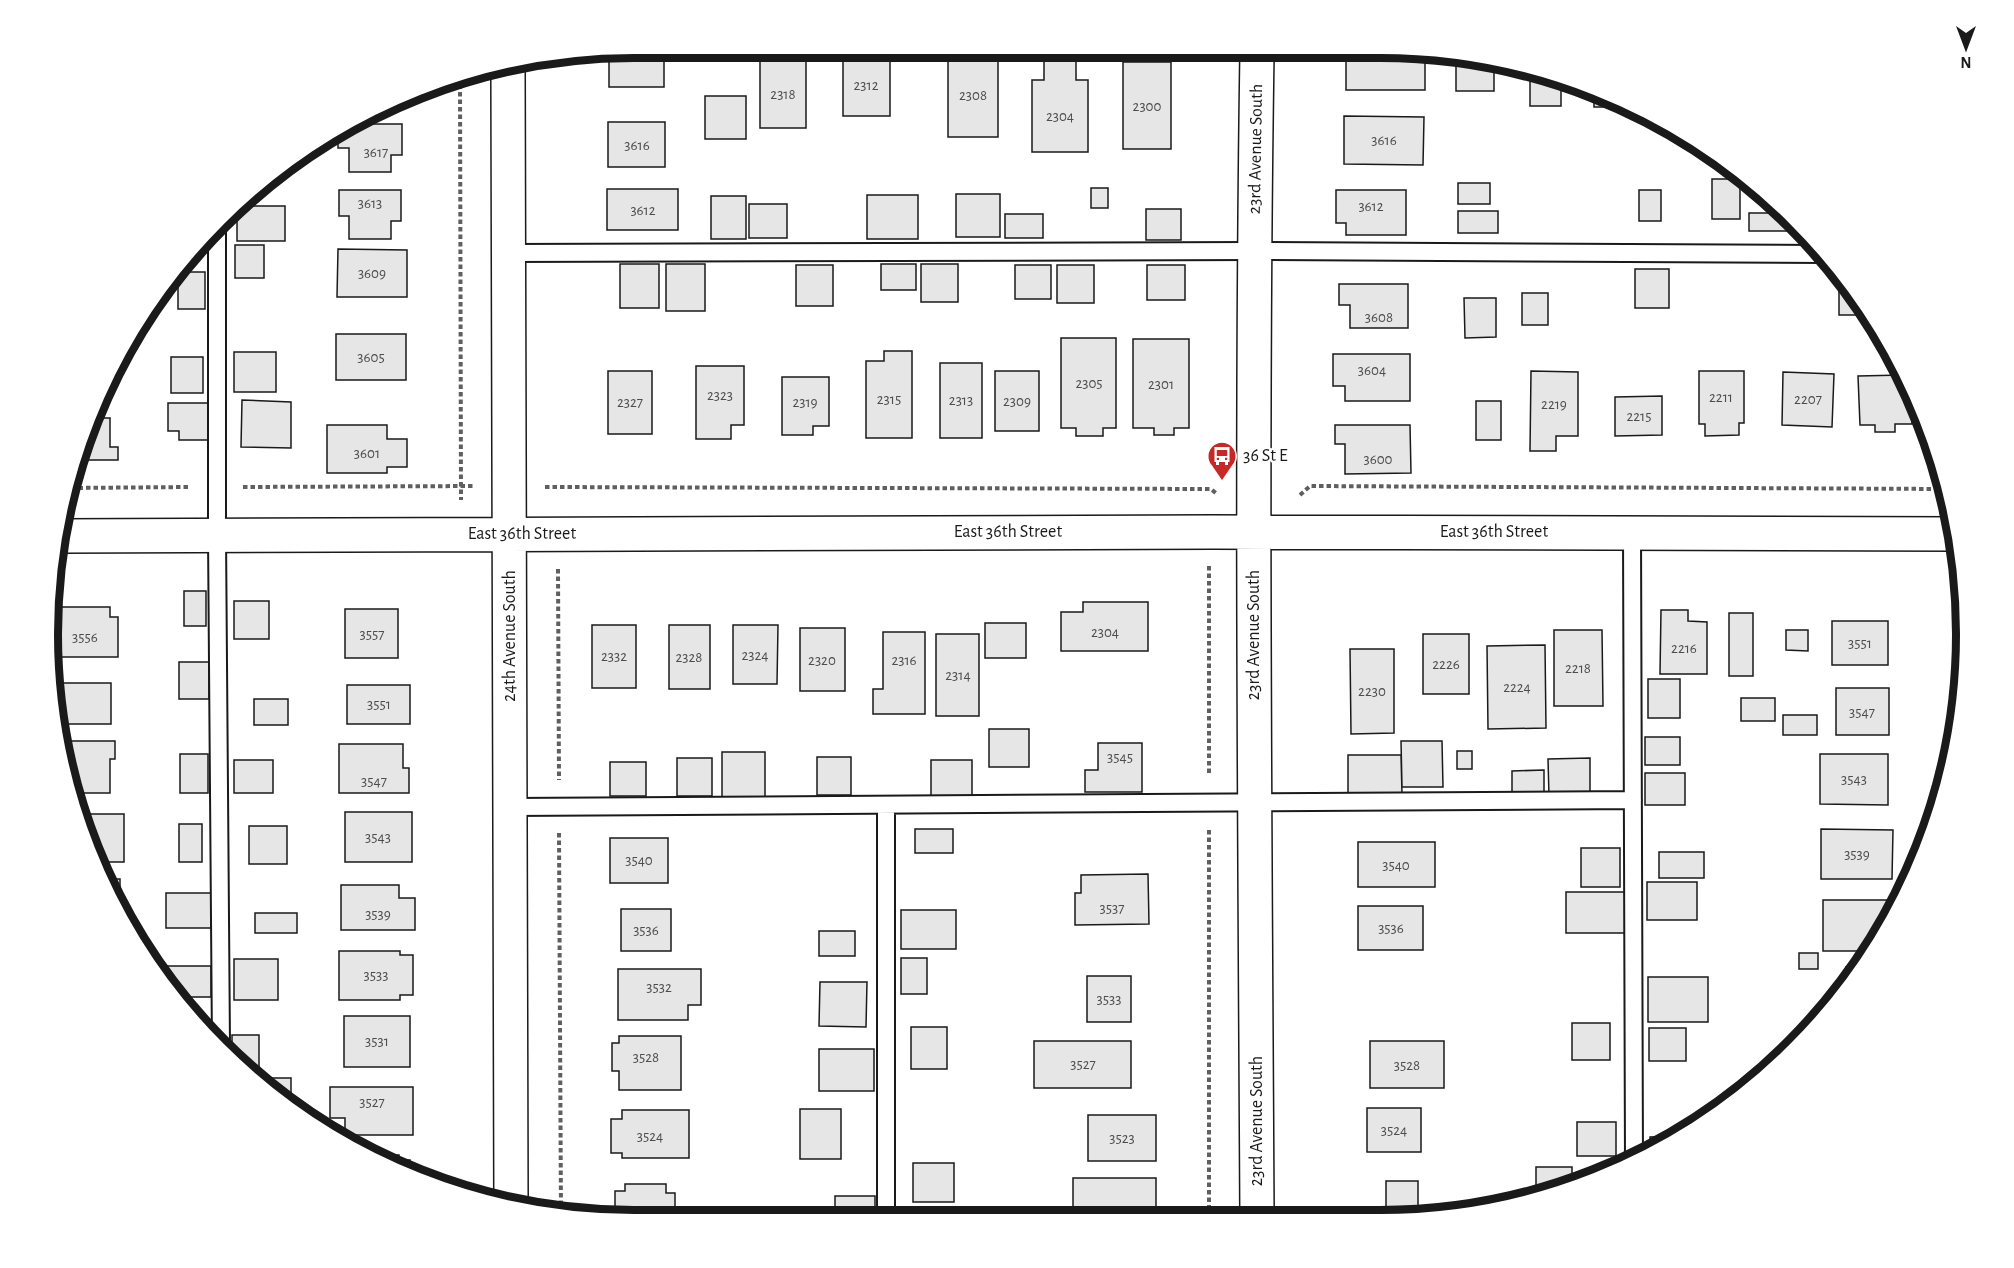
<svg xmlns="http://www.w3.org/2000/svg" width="2014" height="1268" font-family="'Alegreya Sans',sans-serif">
	<rect width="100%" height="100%" fill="#fff"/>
	<path fill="#e6e6e6" stroke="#1a1a1a" stroke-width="1.5" d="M634,48H664V87H609V52Z
		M1346,52L1425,53V90H1346Z
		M948,53H998V137H948Z
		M1456,53L1494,63V91H1456Z
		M843,54H890V116H843Z
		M760,60H806V128H760Z
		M1044,60H1076V80H1088V152H1032V80H1044Z
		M1123,62H1171V149H1123Z
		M1530,73L1561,81V106H1530Z
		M1594,90L1605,93L1629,107H1594Z
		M705,96H746V139H705Z
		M1344,116L1424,117L1423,165L1344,164Z
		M608,122H665V167H608Z
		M355,124H402V155H391V172H349V148H338V132Z
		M1712,179H1740V219H1712Z
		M1458,183H1490V204H1458Z
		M1091,188H1108V208H1091Z
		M607,189H678V230H607Z
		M339,190H401V221H391V239H349V216H339Z
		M1336,190H1406V235H1346V223H1336Z
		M1639,190H1661V221H1639Z
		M956,194H1000V237H956Z
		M867,195H918V239H867Z
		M711,196H746V239H711Z
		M749,204H787V238H749Z
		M245,206H285V241H237V214Z
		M1146,209H1181V240H1146Z
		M1458,211H1498V233H1458Z
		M1749,213H1784L1794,222V231H1749Z
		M1005,214H1043V238H1005Z
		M235,245H264V278H235Z
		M338,249L407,250V297H337Z
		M620,264H659V308H620Z
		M666,264H705V311H666Z
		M881,264H916V290H881Z
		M921,264H958V302H921Z
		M796,265H833V306H796Z
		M1015,265H1051V299H1015Z
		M1057,265H1094V303H1057Z
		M1147,265H1185V300H1147Z
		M1635,269H1669V308H1635Z
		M178,272H205V309H178Z
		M1339,284H1408V328H1350V305H1339Z
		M1839,284H1846L1866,312V315H1839Z
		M1522,293H1548V325H1522Z
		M1464,298H1496V337L1465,338Z
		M336,334H406V380H336Z
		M1061,338H1116V428H1103V436H1076V428H1061Z
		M1133,339H1189V428H1174V435H1154V428H1133Z
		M884,351H912V438H866V361H884Z
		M234,352H276V392H234Z
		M1333,354H1410V401H1345V386H1333Z
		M171,357H203V393H171Z
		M940,363H982V438H940Z
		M696,366H744V425H731V439H696Z
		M608,371H652V434H608Z
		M995,371H1039V431H995Z
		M1531,371L1578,372V436H1556V451H1530Z
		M1699,371H1744V423H1739V435L1705,436V424H1699Z
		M1783,372L1834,374L1832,427L1782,425Z
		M1903,375L1911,393L1912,424H1895V432H1875V425H1860L1858,376Z
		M782,377H829V426H813V435H782Z
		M1662,396V435L1615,436V397Z
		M242,400L291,402V448L241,447Z
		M1476,401H1501V440H1476Z
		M168,403H208V440H179V431H168Z
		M91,418H110V447H118V460H76L79,445Z
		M327,425H387V439H407V467H387V473H327Z
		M1335,425H1410L1411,473L1345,474V444H1335Z
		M184,591H206V626H184Z
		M234,601H269V639H234Z
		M1083,602H1148V651H1061V612H1083Z
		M52,607H110V617H118V657H52Z
		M345,609H398V658H345Z
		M1661,610H1688V621L1707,622V674H1660Z
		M1729,613H1753V676H1729Z
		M1832,621H1888V665H1832Z
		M985,623H1026V658H985Z
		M592,625H636V688H592Z
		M669,625H710V689H669Z
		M733,625H778L777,684H733Z
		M800,628H845V691H800Z
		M1554,630H1602L1603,706H1554Z
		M1786,630H1808V651L1786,650Z
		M883,632H925V714H873V689H883Z
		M936,634H979V716H936Z
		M1423,634H1469V694H1423Z
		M1545,645L1546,728L1488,729L1487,646Z
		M1350,649H1394V733L1351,734Z
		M179,662H209V699H179Z
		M1648,679H1680V718H1648Z
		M52,683H111V724H56Z
		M347,685H410V724H347Z
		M1836,688H1889V735H1836Z
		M1741,698H1775V721H1741Z
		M254,699H288V725H254Z
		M1783,715H1817V735H1783Z
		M989,729H1029V767H989Z
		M1645,737H1680V765H1645Z
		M59,741H115V759H110V793H71Z
		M1401,741H1442L1443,787H1402Z
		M1098,743H1142V792H1085V770H1098Z
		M339,744H403V768H409V793H339Z
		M1457,751H1472V769H1457Z
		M722,752H765V797H722Z
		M180,754H208V793H180Z
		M1820,754H1888V805L1820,804Z
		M1348,755H1401L1402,794L1348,795Z
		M817,757H851V795H817Z
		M677,758H712V796H677Z
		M1590,758V796H1549L1548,759Z
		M234,760H273V793H234Z
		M931,760H972V797H931Z
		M610,762H646V796H610Z
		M1544,770V796H1512V771Z
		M1645,773H1685V805H1645Z
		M345,812H412V862H345Z
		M81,814H124V862H102Z
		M179,824H202V862H179Z
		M249,826H287V864H249Z
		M915,829H953V853H915Z
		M1821,829L1893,830L1892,879H1821Z
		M610,838H668V883H610Z
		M1358,842H1435V887H1358Z
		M1581,848H1620V887H1581Z
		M1659,852H1704V878H1659Z
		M1148,874L1149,924L1075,925V893H1081V875Z
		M110,879H120V901Z
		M1647,882H1697V920H1647Z
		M341,885H399V898H415V930H341Z
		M1566,892H1625V933H1566Z
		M166,893H211V928H166Z
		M1823,900H1893L1892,914L1870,951H1823Z
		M1358,906H1423V950H1358Z
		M621,909H671V951H621Z
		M901,910H956V949H901Z
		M255,913H297V933H255Z
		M819,931H855V956H819Z
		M339,951H400V955H413V995H400V1000H339Z
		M1799,953H1818V969H1799Z
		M901,958H927V994H901Z
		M234,959H278V1000H234Z
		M166,966H211V997H176L166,985Z
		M1846,967H1859L1846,989Z
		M618,969H701V1005H688V1020H618Z
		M1087,976H1131V1022H1087Z
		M1648,977H1708V1022H1648Z
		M820,982H867L866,1027L819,1026Z
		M344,1016H410V1067H344Z
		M1572,1023H1610V1060H1572Z
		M911,1027H947V1069H911Z
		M1649,1028H1686V1061H1649Z
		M232,1035H259V1069H245L232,1057Z
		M619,1036H681V1090H619V1071H612V1043H619Z
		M1034,1041H1131V1088H1034Z
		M1370,1041H1444V1088H1370Z
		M819,1049H874V1091H819Z
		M249,1073H261V1078H291V1099H277Z
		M330,1087H413V1135H345V1118H330Z
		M1367,1108H1421V1152H1367Z
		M800,1109H841V1159H800Z
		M622,1110H689V1158H622V1153H611V1119H622Z
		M1088,1115H1156V1161H1088Z
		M1577,1122H1616V1156H1577Z
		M1677,1136L1650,1153V1137Z
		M375,1155H399V1160H410V1175Z
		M913,1163H954V1202H913Z
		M1536,1167H1572V1185L1536,1198Z
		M1073,1178H1156V1218L1073,1217Z
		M1386,1181H1418V1219H1386Z
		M625,1184H666V1193H675V1216L615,1215V1191H625Z
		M835,1196H875V1216H835Z"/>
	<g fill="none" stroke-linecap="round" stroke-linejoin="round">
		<g stroke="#1a1a1a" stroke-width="20">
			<path id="service" d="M217,232V535L221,1046
				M508,253L1254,251L1825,254
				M1632,533L1634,1162
				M886,805V1216
				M511,807L1633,800"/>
		</g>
		<g stroke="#1a1a1a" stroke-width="36">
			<path id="minor" d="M1257,52C1251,440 1255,829 1257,1218
				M508,69L511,1203
				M61,536L1213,532L1955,534"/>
		</g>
		<path stroke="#5f5f5f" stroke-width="4" stroke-dasharray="4.5 3" stroke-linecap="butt" d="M460,77L461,500
			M243,487L475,486
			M545,487L1211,489L1217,494
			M71,488L190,487
			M1300,495L1310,486L1945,489
			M1209,566V774
			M558,569L559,780
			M1209,830V1218
			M559,833L561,1215"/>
		<use href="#service" stroke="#fff" stroke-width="16"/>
		<use href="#minor" stroke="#fff" stroke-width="33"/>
	</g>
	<defs>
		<g id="bus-pin" transform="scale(1.5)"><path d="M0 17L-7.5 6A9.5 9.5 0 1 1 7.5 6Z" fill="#c62828" stroke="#fff"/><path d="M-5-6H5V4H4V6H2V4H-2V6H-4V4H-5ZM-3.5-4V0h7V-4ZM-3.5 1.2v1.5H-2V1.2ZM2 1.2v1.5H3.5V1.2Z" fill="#fff"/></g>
	</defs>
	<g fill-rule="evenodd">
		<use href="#bus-pin" x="1222" y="456"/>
	</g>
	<g text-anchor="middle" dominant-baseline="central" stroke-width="4.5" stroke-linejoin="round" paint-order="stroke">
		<g font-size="15" fill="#4d4d4d">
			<text x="866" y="85">2312</text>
			<text x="783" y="94">2318</text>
			<text x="973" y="95">2308</text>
			<text x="1147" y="106">2300</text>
			<text x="1060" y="116">2304</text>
			<text x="1384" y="140">3616</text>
			<text x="637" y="145">3616</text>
			<text x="376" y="152">3617</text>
			<text x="370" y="203">3613</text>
			<text x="1371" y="206">3612</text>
			<text x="643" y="210">3612</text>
			<text x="372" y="273">3609</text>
			<text x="1379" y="317">3608</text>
			<text x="371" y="357">3605</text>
			<text x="1372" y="370">3604</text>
			<text x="1089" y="383">2305</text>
			<text x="1161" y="384">2301</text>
			<text x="720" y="395">2323</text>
			<text x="1721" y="397">2211</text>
			<text x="889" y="399">2315</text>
			<text x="1808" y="399">2207</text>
			<text x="961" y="400">2313</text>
			<text x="1017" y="401">2309</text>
			<text x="630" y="402">2327</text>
			<text x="805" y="402">2319</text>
			<text x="1554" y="404">2219</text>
			<text x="1639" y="416">2215</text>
			<text x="367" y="453">3601</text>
			<text x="1378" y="459">3600</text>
			<text x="1105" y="632">2304</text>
			<text x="372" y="634">3557</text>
			<text x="85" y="637">3556</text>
			<text x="1860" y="643">3551</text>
			<text x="1684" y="648">2216</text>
			<text x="755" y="655">2324</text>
			<text x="614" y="656">2332</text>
			<text x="689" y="657">2328</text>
			<text x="822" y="660">2320</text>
			<text x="904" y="660">2316</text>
			<text x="1446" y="664">2226</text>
			<text x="1578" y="668">2218</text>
			<text x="958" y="675">2314</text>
			<text x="1517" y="687">2224</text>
			<text x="1372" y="691">2230</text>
			<text x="379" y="704">3551</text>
			<text x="1862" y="712">3547</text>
			<text x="1120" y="757">3545</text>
			<text x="1854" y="779">3543</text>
			<text x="374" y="781">3547</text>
			<text x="378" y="837">3543</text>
			<text x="1857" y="854">3539</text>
			<text x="639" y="860">3540</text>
			<text x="1396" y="865">3540</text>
			<text x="1112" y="908">3537</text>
			<text x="378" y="914">3539</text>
			<text x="1391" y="928">3536</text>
			<text x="646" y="930">3536</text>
			<text x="376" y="975">3533</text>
			<text x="659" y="987">3532</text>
			<text x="1109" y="999">3533</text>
			<text x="377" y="1041">3531</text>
			<text x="646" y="1057">3528</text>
			<text x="1083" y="1064">3527</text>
			<text x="1407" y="1065">3528</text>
			<text x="372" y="1102">3527</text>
			<text x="1394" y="1130">3524</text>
			<text x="650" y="1136">3524</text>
			<text x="1122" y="1138">3523</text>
		</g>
		<g font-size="18" fill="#1a1a1a" stroke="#fff">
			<text transform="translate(1256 149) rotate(-89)">23rd Avenue South</text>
			<text x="1008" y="532">East 36th Street</text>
			<text x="1494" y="532">East 36th Street</text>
			<text x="522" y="534">East 36th Street</text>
			<text transform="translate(1254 635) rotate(-90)">23rd Avenue South</text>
			<text transform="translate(510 636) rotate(-90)">24th Avenue South</text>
			<text transform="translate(1257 1121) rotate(-90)">23rd Avenue South</text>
		</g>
		<g font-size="18" fill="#1a1a1a" stroke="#fff" text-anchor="start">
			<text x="1243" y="456">36 St E</text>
		</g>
	</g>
	<path d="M0 0H2014V1268H0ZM634 58H1380A576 576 0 0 1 1956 634V634A576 576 0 0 1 1380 1210H634A576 576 0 0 1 58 634V634A576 576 0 0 1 634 58Z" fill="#fff" fill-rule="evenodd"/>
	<path fill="none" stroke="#1a1a1a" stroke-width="8" d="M634 58H1380A576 576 0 0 1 1956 634V634A576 576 0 0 1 1380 1210H634A576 576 0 0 1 58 634V634A576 576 0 0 1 634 58Z"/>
	<g transform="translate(1966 48) rotate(180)" stroke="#ffffff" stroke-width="4.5" paint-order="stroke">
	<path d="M0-4.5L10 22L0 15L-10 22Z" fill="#1a1a1a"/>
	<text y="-9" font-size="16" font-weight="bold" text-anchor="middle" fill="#1a1a1a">N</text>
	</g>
</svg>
